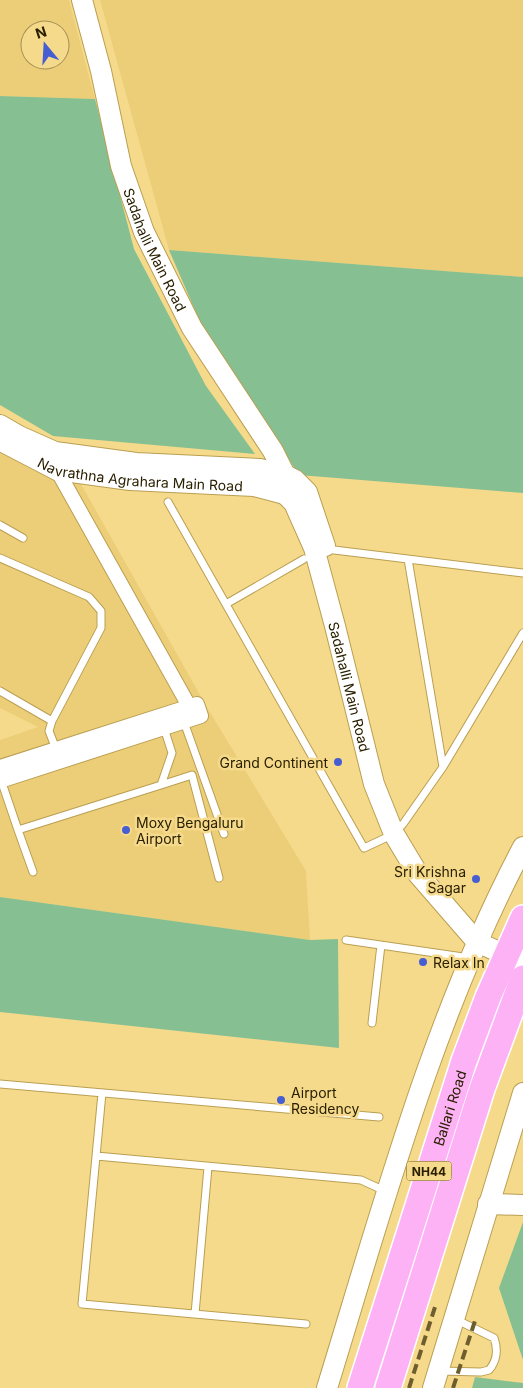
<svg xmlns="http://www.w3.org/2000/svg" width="523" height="1388" font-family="Inter,sans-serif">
	<rect width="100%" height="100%" fill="#f6da8c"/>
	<path fill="#edce78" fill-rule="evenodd" d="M0,0H69L95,99L0,96ZM30,30H60V60H30Z
		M100,0H523V277L169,250Z
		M0,451L31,469L81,484L208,709L306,871L310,940L0,897V740L38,727L0,708Z"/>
	<path fill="#86c092" d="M0,96L95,99L134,249L206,386L255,454L53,436L0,405Z
		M169,250L523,277V493L299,475L201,324Z
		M0,897L310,940L338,939L339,1048L0,1012Z
		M523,1222V1360L499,1288Z
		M475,1377L523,1383V1388H472Z"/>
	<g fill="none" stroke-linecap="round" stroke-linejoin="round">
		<g stroke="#ba9f52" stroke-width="9">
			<path id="lane" d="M168,502L364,848L394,834L403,824L443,767L523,633
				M0,525L23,538
				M326,549L523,573
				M0,558L89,597L101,611V628L52,721L49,731L56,749
				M408,559L443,767
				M226,604L304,559
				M0,691L52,721
				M184,722L224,834
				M1,780L18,830L161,785L172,753L164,728
				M161,785L192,775L219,878
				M18,830L33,872
				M346,940L470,958
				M372,1023L381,945
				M0,1084L379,1117
				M102,1093L82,1304L306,1324
				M96,1156L361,1180L385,1191
				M195,1314L208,1167
				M440,1371L481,1372L489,1370C497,1361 498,1349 494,1338L457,1320"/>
		</g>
		<g stroke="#ba9f52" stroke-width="16">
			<path id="street" d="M57,470L189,706
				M0,767L197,704L201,716L0,781"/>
		</g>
		<g stroke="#ba9f52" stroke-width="22">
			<g id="secondary">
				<path id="s1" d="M82,0L101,71L121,166L144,232L192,328L273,451L285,475V494L294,503L314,548L335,626L374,784L394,834L418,874L477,942L523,963"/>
				<path d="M0,425L19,436L55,452L136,463L260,469L285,475L295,480L307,492L325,546"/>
				<path id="s2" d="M3,442L57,470L130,480L254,486L285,494"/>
				<path d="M488,1204L523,1205"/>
				<path d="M327,1388C383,1206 434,1015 523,847"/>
				<path d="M433,1388L523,1093"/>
			</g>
		</g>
		<g stroke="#fff" stroke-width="28">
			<g id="highway">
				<path id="s3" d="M360,1388L464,1061L488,997L523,918"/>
				<path d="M388,1388L482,1089L523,978"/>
			</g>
		</g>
		<use href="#lane" stroke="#fff" stroke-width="7"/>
		<use href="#street" stroke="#fff" stroke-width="14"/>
		<use href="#secondary" stroke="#fff" stroke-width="20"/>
		<use href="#highway" stroke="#fdb2f5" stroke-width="25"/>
		<path stroke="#6e5e2e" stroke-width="4" stroke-dasharray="10 5" stroke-linecap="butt" d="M409,1388L435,1307
			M453,1388L475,1321"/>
	</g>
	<g fill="#465ed1" stroke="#f6da8c" stroke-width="2">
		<circle cx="338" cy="762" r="5"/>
		<circle cx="126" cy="830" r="5"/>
		<circle cx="476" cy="879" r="5"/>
		<circle cx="423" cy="962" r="5"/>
		<circle cx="281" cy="1100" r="5"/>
	</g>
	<g text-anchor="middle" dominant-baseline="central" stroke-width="5" stroke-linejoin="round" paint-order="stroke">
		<rect fill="#f6da8c" stroke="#67582a" stroke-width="1" x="406.5" y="1161.5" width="45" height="19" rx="4"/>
		<g font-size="12" font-weight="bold" fill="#2a2000">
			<text x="429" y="1171">NH44</text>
		</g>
		<g font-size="14" fill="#2a2000" stroke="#f6da8c">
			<text stroke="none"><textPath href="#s1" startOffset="261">Sadahalli Main Road</textPath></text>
			<text stroke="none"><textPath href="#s2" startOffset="144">Navrathna Agrahara Main Road</textPath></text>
			<text stroke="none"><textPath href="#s1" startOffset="746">Sadahalli Main Road</textPath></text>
			<text stroke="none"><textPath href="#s3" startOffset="294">Ballari Road</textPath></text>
		</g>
		<g font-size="14" fill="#2a2000" stroke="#f6da8c" text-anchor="start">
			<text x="328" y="762" text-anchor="end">Grand Continent</text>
			<text x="136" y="822">Moxy Bengaluru<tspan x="136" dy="16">Airport</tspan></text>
			<text x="466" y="871" text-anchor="end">Sri Krishna<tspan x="466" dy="16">Sagar</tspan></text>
			<text x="433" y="962">Relax In</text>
			<text x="291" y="1092">Airport<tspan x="291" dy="16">Residency</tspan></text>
		</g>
	</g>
	<g transform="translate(45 45) rotate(342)"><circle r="24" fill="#f6da8c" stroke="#a49054"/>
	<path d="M0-4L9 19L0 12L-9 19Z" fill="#465ed1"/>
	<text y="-8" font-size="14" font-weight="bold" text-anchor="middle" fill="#2a2000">N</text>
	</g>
</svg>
